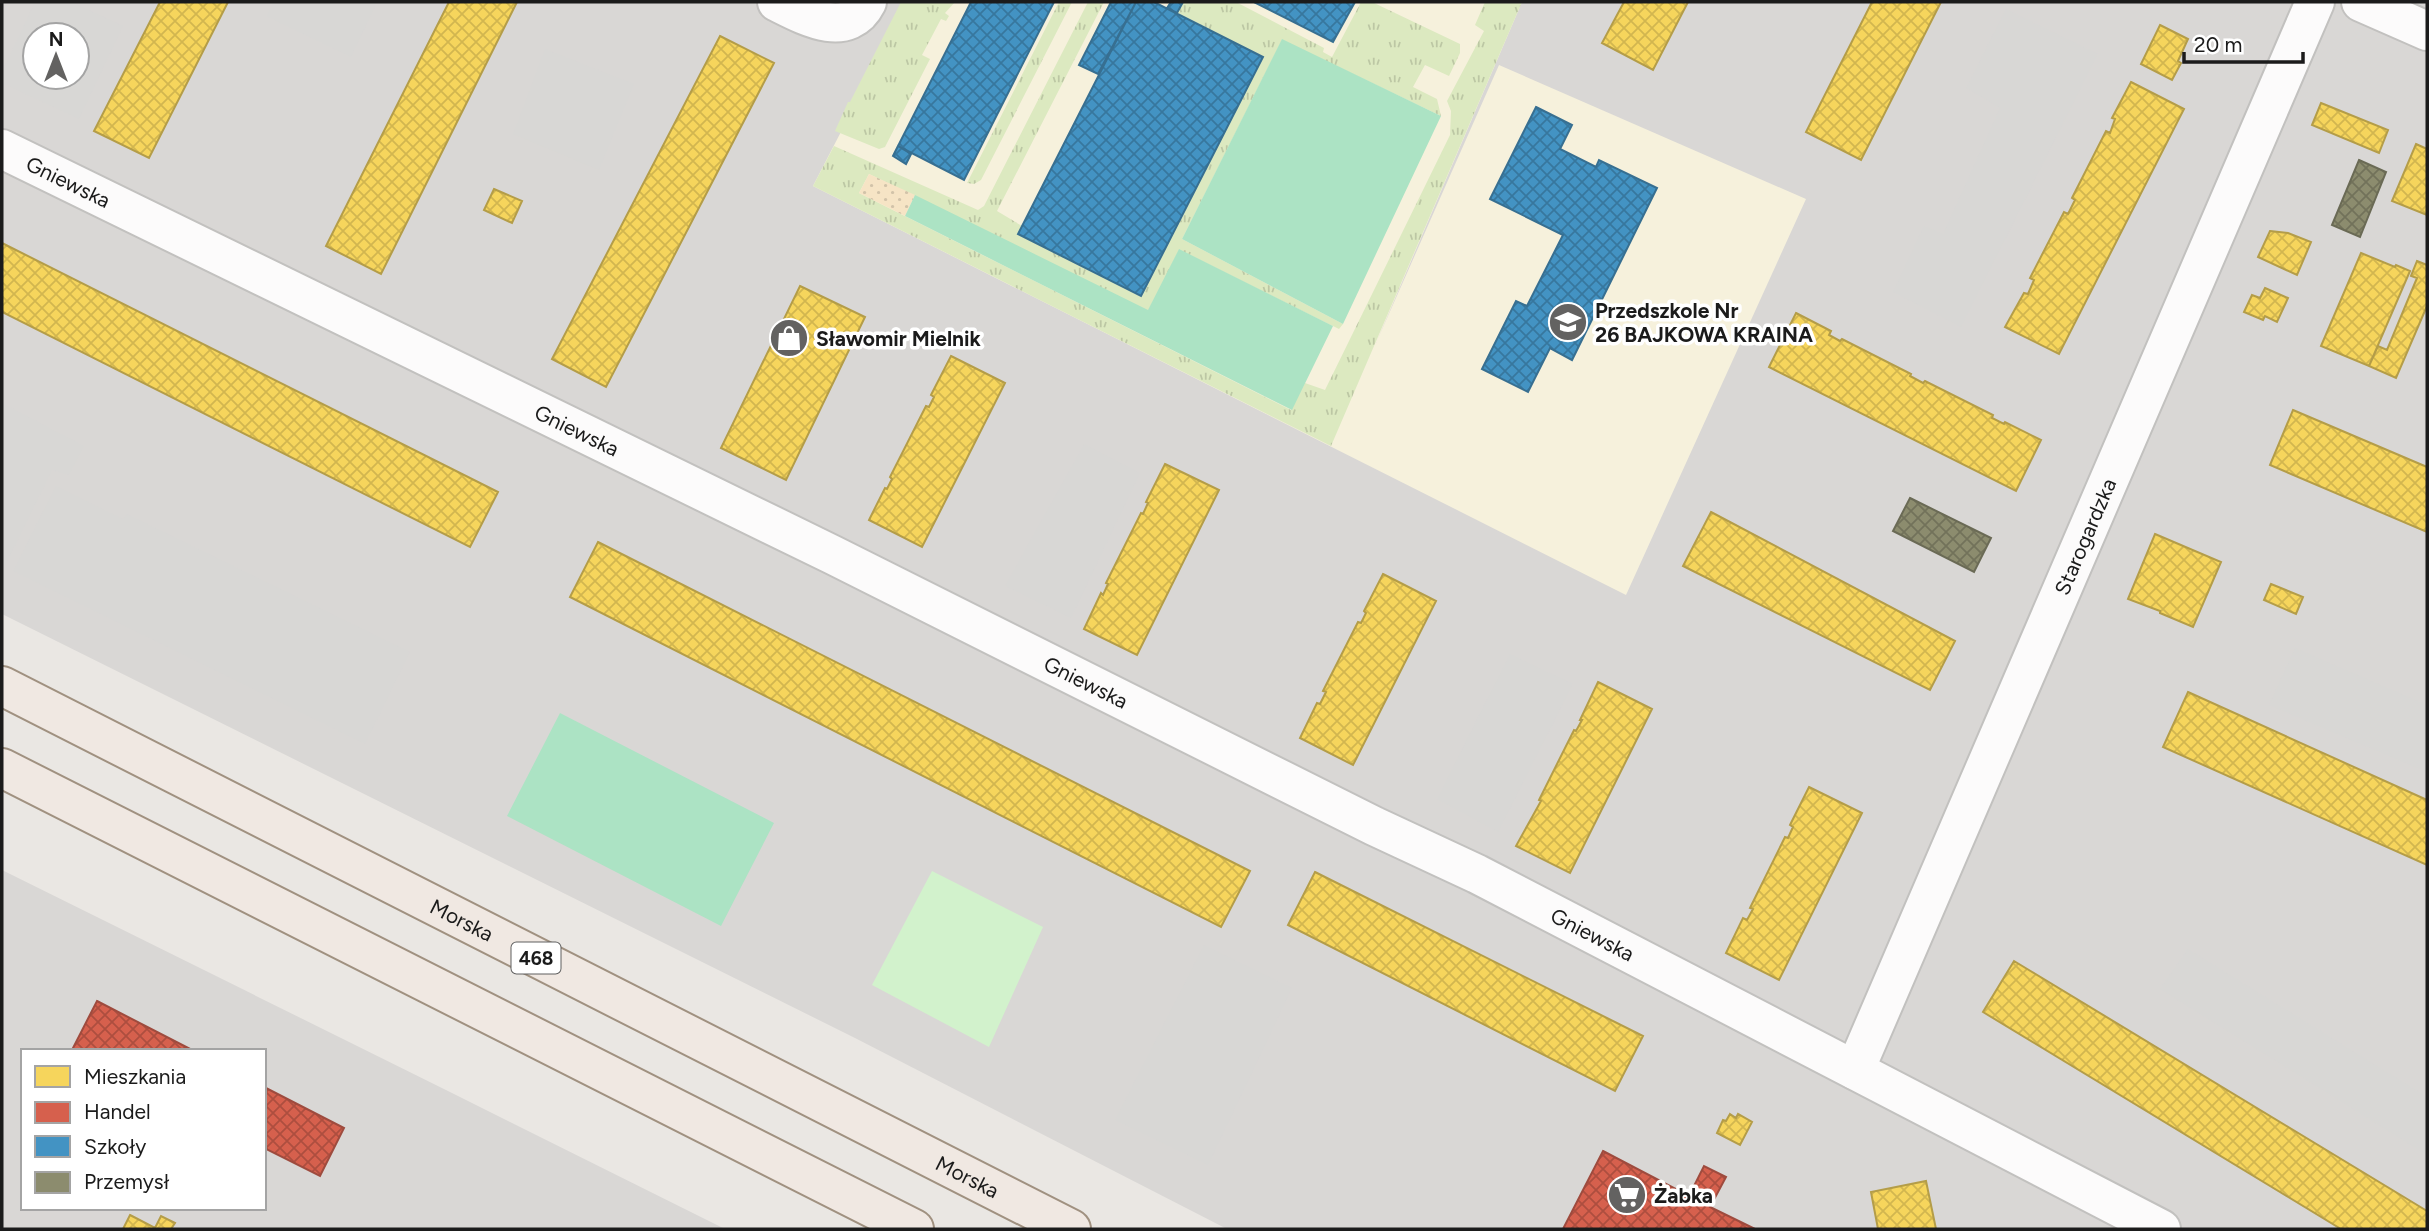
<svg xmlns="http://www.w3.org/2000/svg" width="2429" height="1231" font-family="Figtree,sans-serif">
	<defs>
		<pattern id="grass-tufts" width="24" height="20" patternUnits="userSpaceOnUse" patternTransform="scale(1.75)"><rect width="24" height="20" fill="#dce9c0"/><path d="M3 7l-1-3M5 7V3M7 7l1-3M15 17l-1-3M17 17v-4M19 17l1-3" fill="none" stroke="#bcc7a4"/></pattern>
		<pattern id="sand-dots" width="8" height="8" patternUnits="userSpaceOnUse" patternTransform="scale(1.75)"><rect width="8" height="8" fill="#f6e4c5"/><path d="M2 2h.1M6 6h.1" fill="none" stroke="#d2c3a9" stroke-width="1.8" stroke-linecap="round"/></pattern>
		<pattern id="homes-cross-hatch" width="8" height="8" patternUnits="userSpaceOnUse" patternTransform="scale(1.75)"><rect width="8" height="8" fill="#f6d55c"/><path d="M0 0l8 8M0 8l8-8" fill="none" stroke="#d2b64f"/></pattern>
		<pattern id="shops-cross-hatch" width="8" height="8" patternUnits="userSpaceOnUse" patternTransform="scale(1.75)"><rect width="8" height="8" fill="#d6604d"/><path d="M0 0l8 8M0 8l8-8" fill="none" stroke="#ad4e3f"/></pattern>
		<pattern id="schools-cross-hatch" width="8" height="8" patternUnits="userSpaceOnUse" patternTransform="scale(1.75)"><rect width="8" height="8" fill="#4393c3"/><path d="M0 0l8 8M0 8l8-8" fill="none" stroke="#37779e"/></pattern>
		<pattern id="industry-cross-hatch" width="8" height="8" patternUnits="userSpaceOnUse" patternTransform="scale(1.75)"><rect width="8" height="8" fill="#8c8c6e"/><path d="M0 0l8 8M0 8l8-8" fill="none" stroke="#72725a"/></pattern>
	</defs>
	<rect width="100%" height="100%" fill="#eae7e3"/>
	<path fill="#d9d7d5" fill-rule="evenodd" d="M2,2H2427V1229H1227L855,1038L2,614ZM35,35H77V77H35Z
		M2,870L452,1093L725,1229H2ZM23,1051H264V1208H23Z"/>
	<path fill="#f6f1dc" d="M908,2H1522L1376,343L1499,65L1806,199L1626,595L813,186Z"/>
	<path fill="url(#grass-tufts)" d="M901,2H955L945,13L949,16L946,21L941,19L922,55L930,59L885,147L879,149L835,131L848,102H850Z
		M1059,2H1072L981,180L974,184L967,183Z
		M1088,2H1104L997,211L1022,226L1018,234L1141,296L1263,57L1177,13L1183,2H1236L1324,48L1323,52L1332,57L1361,2H1372L1460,44V53L1449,76L1425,65L1413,87L1437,99L1441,116L1282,40L1182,239L1343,324L1339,329L1179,250L1148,311L869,174L859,193L1291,410L1305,383L1325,390L1450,135L1451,111L1447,101L1484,31L1475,25L1485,2H1522L1331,446L813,186L834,146L978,210L984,206Z"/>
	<path fill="url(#sand-dots)" d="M869,174L915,195L905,216L859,193Z"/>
	<path fill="#d2f2cc" d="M932,871L1043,927L989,1047L872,985Z"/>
	<path fill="#ace3c4" d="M1282,39L1441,116L1343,324L1182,239Z
		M915,195L1148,310L1179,249L1333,326L1292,410L905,216Z
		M560,713L774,823L721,926L507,816Z"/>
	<path fill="#d8d7d5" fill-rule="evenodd" d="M35,2H71L123,26L79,119L2,83V72ZM77,35V77H35V35Z
		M273,2H377L351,57L266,16Z
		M2006,9L2098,54L1961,327L1893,292L1924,226L1943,234L2000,108L1966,88Z
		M545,49L634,84L599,170L513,134Z
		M2,403L84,446L69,475L52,470L2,572Z
		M1084,444L1140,473L1071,618L1005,586Z
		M56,486L123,519L127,514L410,652L365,744L13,571Z
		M2295,648L2427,705V772L2269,705Z
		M1510,654L1573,684L1498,832L1437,799Z
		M1204,945L1292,988L1208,1165L1115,1120Z
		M2188,949L2427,1097V1155L2160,989Z"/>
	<path fill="url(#homes-cross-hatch)" stroke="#b49d48" stroke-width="2" d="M160,2H228L149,158L94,131Z
		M449,2H517L381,274L326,246Z
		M1624,2H1688L1653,70L1602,43Z
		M1872,2H1941L1861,160L1806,132Z
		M2160,25L2188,39L2178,61L2181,63L2172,80L2141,64Z
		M720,36L774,63L606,387L552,359Z
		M2131,82L2184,109L2059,354L2005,327L2024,293L2028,294L2034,280L2030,278L2064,212L2068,214L2075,200L2072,198L2106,131L2110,133L2115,119L2112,118Z
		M2321,103L2388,130L2379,153L2312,125Z
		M2416,144L2427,149V215L2392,201Z
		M494,189L522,201L512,223L484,210Z
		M2270,231L2288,233L2311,242L2297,275L2258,257Z
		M2,243L498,492L470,547L2,312Z
		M2361,253L2395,267L2396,265L2410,271L2369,366L2321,346Z
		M2417,261L2427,265V306L2396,378L2369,366L2378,346L2387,350L2417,278L2411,276Z
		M800,286L865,317L786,480L721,448Z
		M2265,288L2288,298L2277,322L2265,316L2263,320L2244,312L2252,295L2260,298Z
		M1796,313L1831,331L1829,335L1840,341L1842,339L1911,374L1910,376L1923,383L1925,381L1993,415L1992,418L2004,424L2005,422L2041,440L2016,491L1769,367Z
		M951,356L1005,383L922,547L869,520L885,488L887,489L892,479L890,477L926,406L929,407L934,397L931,395Z
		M2293,410L2427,467V532L2270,465Z
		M1165,464L1219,490L1137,655L1084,629L1101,593L1103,595L1108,584L1106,583L1141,513L1143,514L1148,503L1146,502Z
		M1711,512L1955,641L1930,690L1683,566Z
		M2155,534L2221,562L2193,627L2160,613V611L2128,599Z
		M598,542L1250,871L1221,927L570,597Z
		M1383,574L1436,601L1353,765L1300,738L1317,703L1320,704L1326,692L1323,691L1358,622L1361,623L1366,613L1364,611Z
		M2271,584L2303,597L2296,614L2264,600Z
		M1598,682L1652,709L1570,873L1516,846L1541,801L1539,800L1574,730L1576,731L1582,720H1580Z
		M2188,692L2427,800V865L2163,747Z
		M1809,787L1862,813L1779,980L1726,953L1743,918L1747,920L1753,909L1750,908L1785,837L1788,838L1793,827L1790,825Z
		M1315,872L1643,1036L1615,1091L1288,925Z
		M2014,961L2427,1211V1229H2341L1983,1012Z
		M1730,1114L1736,1118L1738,1114L1752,1122L1740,1145L1717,1133L1723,1120L1726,1121Z
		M1926,1181L1936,1229H1878L1871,1192Z
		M130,1215L155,1228L161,1216L175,1223L171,1229H123Z"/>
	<path fill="url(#shops-cross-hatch)" stroke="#9e4b3e" stroke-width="2" d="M97,1001L194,1051L72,1050Z
		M264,1087L344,1128L320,1176L264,1148Z
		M1603,1151L1689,1196L1704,1166L1726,1177L1710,1207L1755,1229H1563Z"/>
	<path fill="url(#schools-cross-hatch)" stroke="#376f91" stroke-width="2" d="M971,2H1054L964,180L898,146Z
		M1111,2H1136L1098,74L1079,65Z
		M1136,2H1154L1263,57L1141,296L1018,234Z
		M1171,2H1183L1177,13L1167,8Z
		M1254,2H1355L1333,42Z
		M1536,107L1572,125L1560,149L1596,167L1599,160L1657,188L1572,360L1550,348L1528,392L1482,369L1516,301L1527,306L1563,235L1490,199Z
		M898,146L911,154L906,164L893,156Z"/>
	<path fill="url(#industry-cross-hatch)" stroke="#6a6a55" stroke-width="2" d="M2359,160L2386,172L2360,237L2332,225Z
		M1910,498L1991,538L1974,572L1893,531Z"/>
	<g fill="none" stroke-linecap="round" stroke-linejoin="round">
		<g stroke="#c2c1bf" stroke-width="42">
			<g id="minor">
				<path d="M777,2C805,16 848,40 867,2"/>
				<path d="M2361,2L2427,31"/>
				<path id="s1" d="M2,149L833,555L1374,826L1477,874L2161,1229"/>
				<path id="s2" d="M1855,1070L2315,2"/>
			</g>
		</g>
		<g stroke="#a09180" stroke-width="42">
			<g id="primary">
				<path id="s3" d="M2,686L1071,1229"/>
				<path d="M2,768L914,1229"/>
			</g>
		</g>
		<use href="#minor" stroke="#fcfbfb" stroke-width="38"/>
		<use href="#primary" stroke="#f0e8e2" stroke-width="38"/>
	</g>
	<defs>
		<g id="school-disc" transform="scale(2.0125)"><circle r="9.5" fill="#636261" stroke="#fff"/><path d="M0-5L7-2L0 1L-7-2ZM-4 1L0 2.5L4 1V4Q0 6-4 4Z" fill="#fff"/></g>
		<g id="shop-disc" transform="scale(2.0125)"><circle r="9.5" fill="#636261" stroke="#fff"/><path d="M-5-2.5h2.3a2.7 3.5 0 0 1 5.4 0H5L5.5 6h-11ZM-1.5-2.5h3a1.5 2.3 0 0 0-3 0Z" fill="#fff"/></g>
		<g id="supermarket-disc" transform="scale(2.0125)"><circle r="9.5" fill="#636261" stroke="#fff"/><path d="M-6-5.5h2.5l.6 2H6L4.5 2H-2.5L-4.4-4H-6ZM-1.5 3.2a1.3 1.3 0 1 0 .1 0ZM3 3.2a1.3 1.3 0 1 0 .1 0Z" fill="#fff"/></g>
	</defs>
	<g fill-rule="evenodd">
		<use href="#school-disc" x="1568" y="322"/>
		<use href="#shop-disc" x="789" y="338"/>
		<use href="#supermarket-disc" x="1627" y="1195"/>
	</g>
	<g text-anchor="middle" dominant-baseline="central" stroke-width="7" stroke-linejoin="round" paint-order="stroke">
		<rect fill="#fff" stroke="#5f5f5f" stroke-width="2" x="511.5" y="942.5" width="49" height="31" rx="5"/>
		<g font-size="19" font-weight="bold" fill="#1b1b1b">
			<text x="536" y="958">468</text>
		</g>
		<g font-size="21" fill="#1b1b1b" stroke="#fff">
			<text stroke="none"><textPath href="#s1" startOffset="74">Gniewska</textPath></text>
			<text stroke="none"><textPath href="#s1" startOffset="640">Gniewska</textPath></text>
			<text stroke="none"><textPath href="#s2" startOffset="581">Starogardzka</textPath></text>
			<text stroke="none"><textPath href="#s1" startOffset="1208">Gniewska</textPath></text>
			<text stroke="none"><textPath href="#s3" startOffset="516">Morska</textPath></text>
			<text stroke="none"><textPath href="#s1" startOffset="1774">Gniewska</textPath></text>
			<text stroke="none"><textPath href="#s3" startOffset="1083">Morska</textPath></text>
		</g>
		<g font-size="21" font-weight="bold" fill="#1b1b1b" stroke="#fff" text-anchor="start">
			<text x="1595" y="310">Przedszkole Nr<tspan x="1595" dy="24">26 BAJKOWA KRAINA</tspan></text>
			<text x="816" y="338">Sławomir Mielnik</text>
			<text x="1654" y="1195">Żabka</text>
		</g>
	</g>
	<rect width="2429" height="1231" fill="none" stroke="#1b1b1b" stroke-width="7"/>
	<rect x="21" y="1049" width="245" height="161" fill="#ffffff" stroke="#a4a4a4" stroke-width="2"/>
	<rect x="35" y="1066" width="35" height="21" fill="#f6d55c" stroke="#a4a4a4" stroke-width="2"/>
	<text x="84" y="1084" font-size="21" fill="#1b1b1b">Mieszkania</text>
	<rect x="35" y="1102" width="35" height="21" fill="#d6604d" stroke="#a4a4a4" stroke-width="2"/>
	<text x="84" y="1119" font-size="21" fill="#1b1b1b">Handel</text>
	<rect x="35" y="1136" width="35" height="21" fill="#4393c3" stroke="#a4a4a4" stroke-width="2"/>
	<text x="84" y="1154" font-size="21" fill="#1b1b1b">Szkoły</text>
	<rect x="35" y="1172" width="35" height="21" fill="#8c8c6e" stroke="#a4a4a4" stroke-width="2"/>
	<text x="84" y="1189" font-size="21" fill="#1b1b1b">Przemysł</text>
	<g transform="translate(56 56)"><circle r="33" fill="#ffffff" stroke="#a4a4a4" stroke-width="2"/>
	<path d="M0-5L12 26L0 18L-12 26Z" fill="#636261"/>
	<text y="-10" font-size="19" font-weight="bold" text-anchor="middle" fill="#1b1b1b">N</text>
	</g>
	<path d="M2184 52v10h119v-10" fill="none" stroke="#1b1b1b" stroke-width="3.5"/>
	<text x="2194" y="52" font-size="21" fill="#1b1b1b" stroke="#ffffff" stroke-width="5" paint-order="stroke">20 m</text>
</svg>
